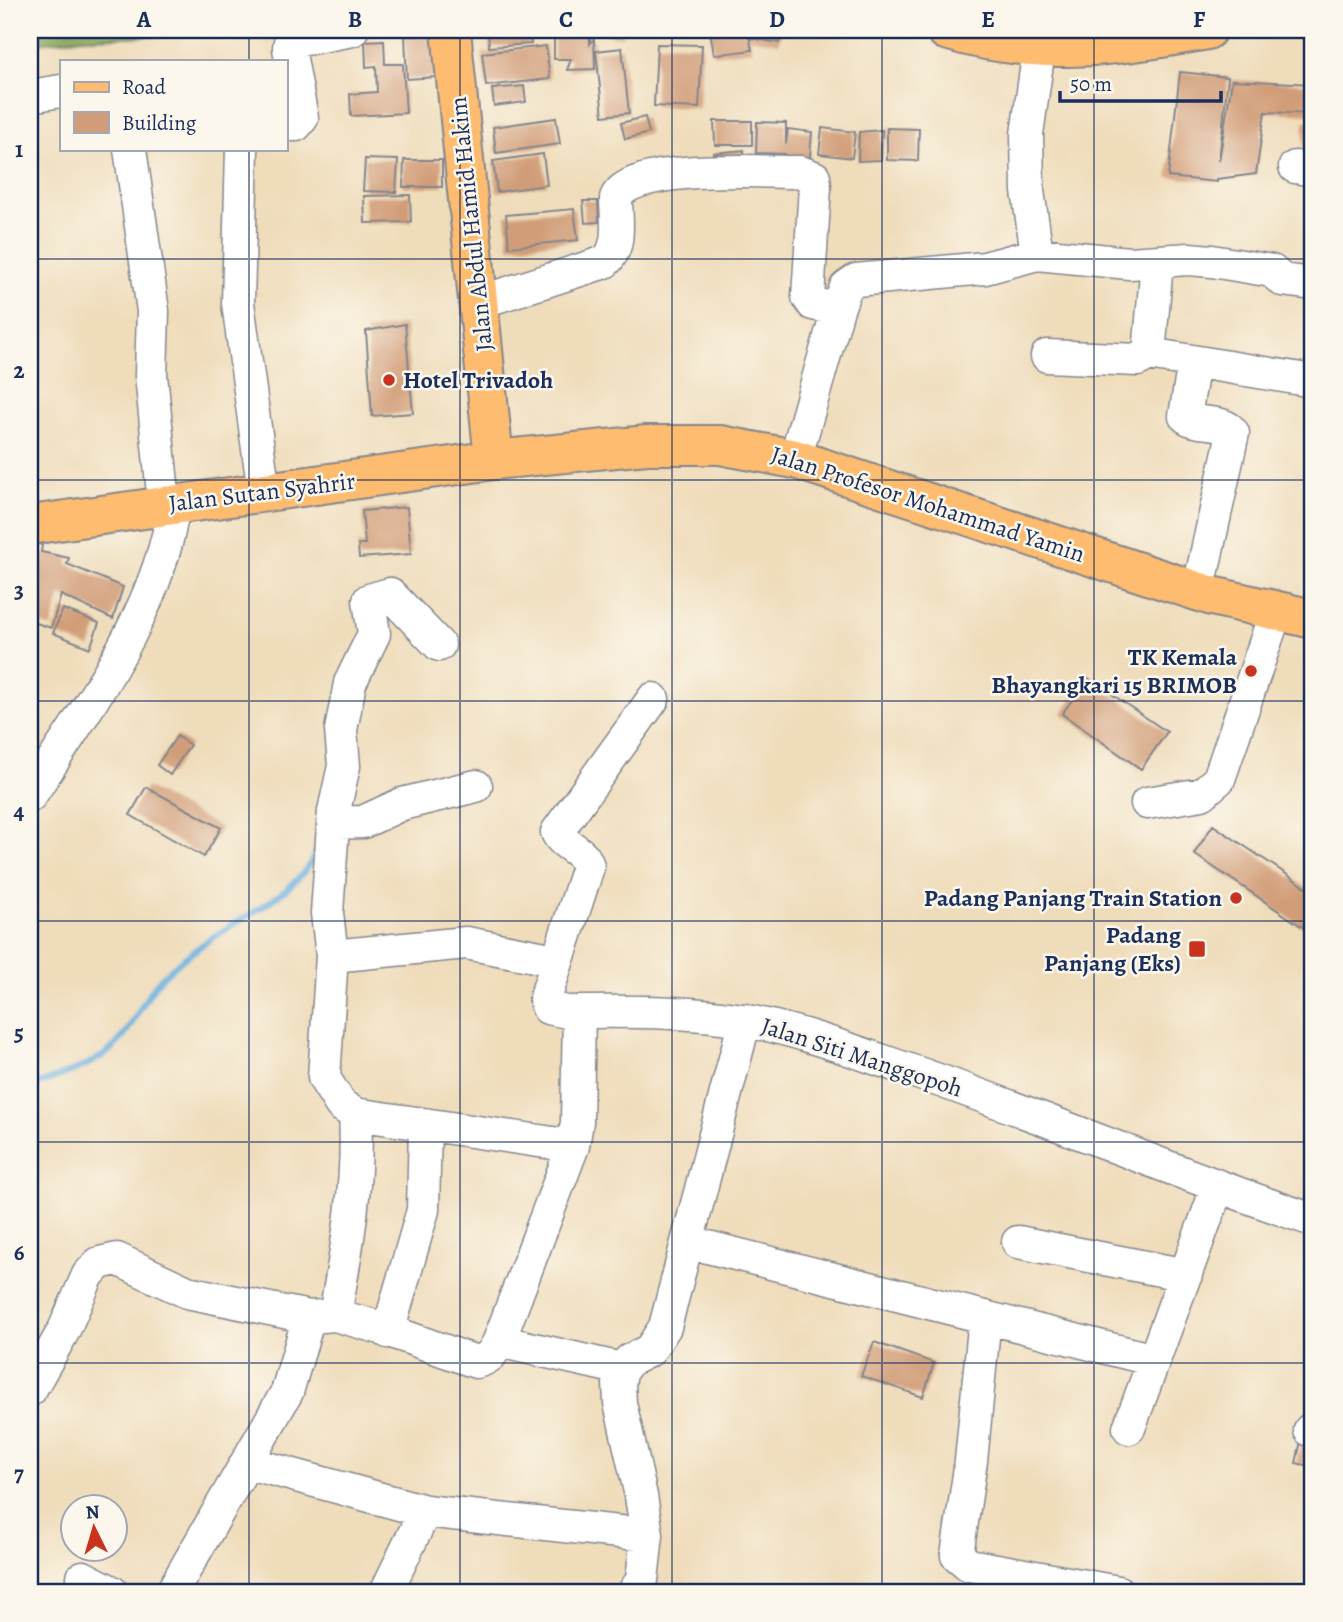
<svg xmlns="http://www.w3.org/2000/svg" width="1343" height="1622" font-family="Alegreya,serif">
	<rect width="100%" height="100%" fill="#fbf7ec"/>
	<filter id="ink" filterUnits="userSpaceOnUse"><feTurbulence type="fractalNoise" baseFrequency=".0143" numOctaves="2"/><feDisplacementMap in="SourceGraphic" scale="14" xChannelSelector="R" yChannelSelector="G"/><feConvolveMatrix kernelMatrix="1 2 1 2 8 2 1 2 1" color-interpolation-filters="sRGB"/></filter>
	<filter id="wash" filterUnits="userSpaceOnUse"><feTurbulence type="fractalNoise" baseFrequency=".00686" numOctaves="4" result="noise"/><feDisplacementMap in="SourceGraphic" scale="28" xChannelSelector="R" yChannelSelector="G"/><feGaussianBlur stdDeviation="1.57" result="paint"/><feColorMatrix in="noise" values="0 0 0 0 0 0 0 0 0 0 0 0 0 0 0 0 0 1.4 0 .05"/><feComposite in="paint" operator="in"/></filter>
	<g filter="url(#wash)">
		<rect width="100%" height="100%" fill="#efdcba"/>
		<path fill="#87a65a" stroke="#516a5c" stroke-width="2" d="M30,30H162L160,36L81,38L30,44Z"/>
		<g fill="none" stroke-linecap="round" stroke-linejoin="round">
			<path stroke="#66aede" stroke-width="6" d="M30,1087C56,1077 85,1069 108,1052C131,1034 139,1005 157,983C168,970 184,958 198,948C237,917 301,896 318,847"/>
		</g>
		<g id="blocks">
			<path fill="#d19d78" d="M488,30H531V44L489,47Z
				M532,30H590V44L594,39L595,69L567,70L571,59H554V37H532Z
				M592,30H623L622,37L592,33Z
				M710,30H748L752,50L714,55Z
				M750,30H782L779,43L749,38Z
				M435,34L437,77L407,79L405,36Z
				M384,40L385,64H403L406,113L351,116L350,94L377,92L376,66L366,67L365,41Z
				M657,44L702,45L699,108L654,106Z
				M546,46L550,79L486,86L482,53Z
				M622,48L629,113L603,116L596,51Z
				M1180,72L1228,77L1219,161L1232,80L1313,84V114L1265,112L1256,174L1217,179V182L1168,177Z
				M524,86L526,102L494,106L492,89Z
				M645,117L649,133L625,139L621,123Z
				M556,118L560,144L496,153L493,127Z
				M714,121H752V145H715Z
				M1304,121H1313V157L1303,156Z
				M757,122L786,123V144L788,129L812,132L809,167L787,165L785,154L756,153Z
				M822,128L855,132L852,158L819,154Z
				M887,128L919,129L918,161L887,160Z
				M882,130L881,160L858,161L859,132Z
				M744,150L745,169L715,172L714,153Z
				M543,154L547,185L497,192L493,161Z
				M365,159L398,160L396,192L363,191Z
				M404,160H442V187H403Z
				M410,195L411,222L365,223L364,196Z
				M583,201H598L599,222L585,223Z
				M574,209L578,240L509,247L506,215Z
				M405,324L413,413L372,416L366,331Z
				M407,507L411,554L359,558L358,544H365L362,511Z
				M30,542L42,545L41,552L69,558L67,564L123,587L113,619L61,595L51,628L30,621Z
				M63,609L99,623L90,648L53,633Z
				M1088,678L1167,732L1141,769L1062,714Z
				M177,736L190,745L170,775L157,765Z
				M146,787L221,828L204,857L130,815Z
				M1213,825L1313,892V934L1194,854Z
				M874,1342L934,1363L923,1397L861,1376Z
				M1303,1432L1313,1434V1467L1296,1463Z"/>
		</g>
	</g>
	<g filter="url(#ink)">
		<use href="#blocks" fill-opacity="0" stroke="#85868c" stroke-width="2"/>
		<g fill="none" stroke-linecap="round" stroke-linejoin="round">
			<g stroke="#85868c" stroke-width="35">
				<path id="minor" d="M30,96L61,91
					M285,125H296L302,118L289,48L290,42L352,30
					M130,149L153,311L151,375L164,504
					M242,149L238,303L264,493
					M1295,167L1313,170
					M1037,254L1028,191L1027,134L1039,49
					M480,302L605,262C622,247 616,219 616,198C630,163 766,172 800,172L814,177L815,187L808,297L813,304L838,309
					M1149,354L1157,262
					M1047,356L1138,360L1149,354L1313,381
					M1194,362L1185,416C1197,427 1223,418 1233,433L1198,592
					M795,459L838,309L846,287L856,280L985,268L1037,254L1129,263L1189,259L1212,261L1272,271L1282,280L1313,284
					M653,699L557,832C563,847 585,849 588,867L545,999L548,1008L567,1012C625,1012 684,1010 742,1020C800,1030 859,1053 915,1072C1049,1118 1179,1175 1313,1220
					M30,796C87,708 161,608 174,503
					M1147,803L1202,794L1219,779L1276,611
					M333,823L363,822L402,804L476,786
					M332,956L327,913L334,811L344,766L341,730L350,683L374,634L369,600L390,594L439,645
					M355,1114L573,1146
					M688,1242L1154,1360
					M1018,1242L1186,1275
					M335,1315C347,1248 359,1183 355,1114L341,1105L324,1078L332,956L466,943L556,960
					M985,1317L971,1461L957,1555L969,1565L1118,1592
					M388,1332L423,1210L425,1126
					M499,1341L622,1369
					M30,1390L64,1330L88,1275L99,1263L117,1259L187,1292L309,1317L335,1315L381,1328L476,1362C490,1359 493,1353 499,1341L573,1146L577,1122L579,1012
					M1129,1428L1218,1186
					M1310,1430L1313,1431
					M249,1463L425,1511L647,1535
					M83,1577L112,1592
					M172,1592L287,1392L309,1317
					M386,1592L425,1511
					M634,1592L642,1580L647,1535L641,1496L620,1403L619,1383L622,1369L630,1360L650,1350L665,1327L745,1020"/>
			</g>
			<g stroke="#85868c" stroke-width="42">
				<path id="major" d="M451,30L494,460
					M946,30C1036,58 1117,47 1207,30"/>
			</g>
			<g stroke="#85868c" stroke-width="42">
				<path id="highway" d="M30,525L494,460L647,445H720L795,459L1212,596L1313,619"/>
			</g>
			<use href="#minor" stroke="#fff" stroke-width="32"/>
			<use href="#major" stroke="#fdbc70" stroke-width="38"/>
			<use href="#highway" stroke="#fdbc70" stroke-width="38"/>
		</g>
	</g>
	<path fill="none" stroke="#1b2f5e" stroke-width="2" stroke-opacity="0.55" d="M249,30V61M460,30V1592M672,30V1592M882,30V1592M1094,30V1592M249,149V1592M30,259H1313M30,480H1313M30,701H1313M30,921H1313M30,1142H1313M30,1363H1313"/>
	<g fill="#c8321e" stroke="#fbf7ec" stroke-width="2.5">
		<circle cx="389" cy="380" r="7"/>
		<circle cx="1251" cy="671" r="7"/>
		<circle cx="1236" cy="898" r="7"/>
		<rect x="1188" y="940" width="18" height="18" rx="3.5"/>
	</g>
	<g text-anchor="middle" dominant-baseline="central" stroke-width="5" stroke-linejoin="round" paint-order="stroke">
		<g font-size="24" fill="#1b2f5e" stroke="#fbf7ec">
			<text transform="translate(471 224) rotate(-96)">Jalan Abdul Hamid Hakim</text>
			<text transform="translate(262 492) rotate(-7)">Jalan Sutan Syahrir</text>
			<text transform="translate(928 504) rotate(18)">Jalan Profesor Mohammad Yamin</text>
			<text transform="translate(862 1057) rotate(18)">Jalan Siti Manggopoh</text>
		</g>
		<g font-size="24" font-weight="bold" fill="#1b2f5e" stroke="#fbf7ec" text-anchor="end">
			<text x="403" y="380" text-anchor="start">Hotel Trivadoh</text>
			<text x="1237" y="657">TK Kemala<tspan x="1237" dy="28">Bhayangkari 15 BRIMOB</tspan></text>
			<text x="1222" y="898">Padang Panjang Train Station</text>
			<text x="1181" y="935">Padang<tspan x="1181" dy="28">Panjang (Eks)</tspan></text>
		</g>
	</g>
	<rect width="1343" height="1622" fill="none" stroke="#fbf7ec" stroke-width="77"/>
	<rect x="60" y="60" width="228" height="91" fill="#fbf7ec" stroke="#a1a7b3" stroke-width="2"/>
	<rect x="74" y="82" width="35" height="10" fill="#fdbc70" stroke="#a1a7b3" stroke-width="2"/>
	<text x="122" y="94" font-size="21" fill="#1b2f5e">Road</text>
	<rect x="74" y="112" width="35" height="21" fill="#d19d78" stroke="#a1a7b3" stroke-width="2"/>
	<text x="122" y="130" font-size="21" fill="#1b2f5e">Building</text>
	<g transform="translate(94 1528) rotate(355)"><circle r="33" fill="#fbf7ec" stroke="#a1a7b3" stroke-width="2"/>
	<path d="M0-5L12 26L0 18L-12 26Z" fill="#c8321e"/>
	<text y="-10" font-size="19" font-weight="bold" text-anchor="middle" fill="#1b2f5e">N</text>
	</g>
	<path d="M1060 91v10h161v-10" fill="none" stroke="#1b2f5e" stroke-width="3.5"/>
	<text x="1070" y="91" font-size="21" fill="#1b2f5e" stroke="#fbf7ec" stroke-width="5" paint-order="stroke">50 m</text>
	<rect x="38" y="38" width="1266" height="1546" fill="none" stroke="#1b2f5e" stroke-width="2.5"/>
	<g font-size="23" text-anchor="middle" font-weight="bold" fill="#1b2f5e">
		<text x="144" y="27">A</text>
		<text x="355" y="27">B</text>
		<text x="566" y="27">C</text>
		<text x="777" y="27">D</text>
		<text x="988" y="27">E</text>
		<text x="1199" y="27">F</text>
		<text x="19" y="157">1</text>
		<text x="19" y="378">2</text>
		<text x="19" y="598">3</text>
		<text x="19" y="819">4</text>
		<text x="19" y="1040">5</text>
		<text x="19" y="1260">6</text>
		<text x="19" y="1481">7</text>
	</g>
</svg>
